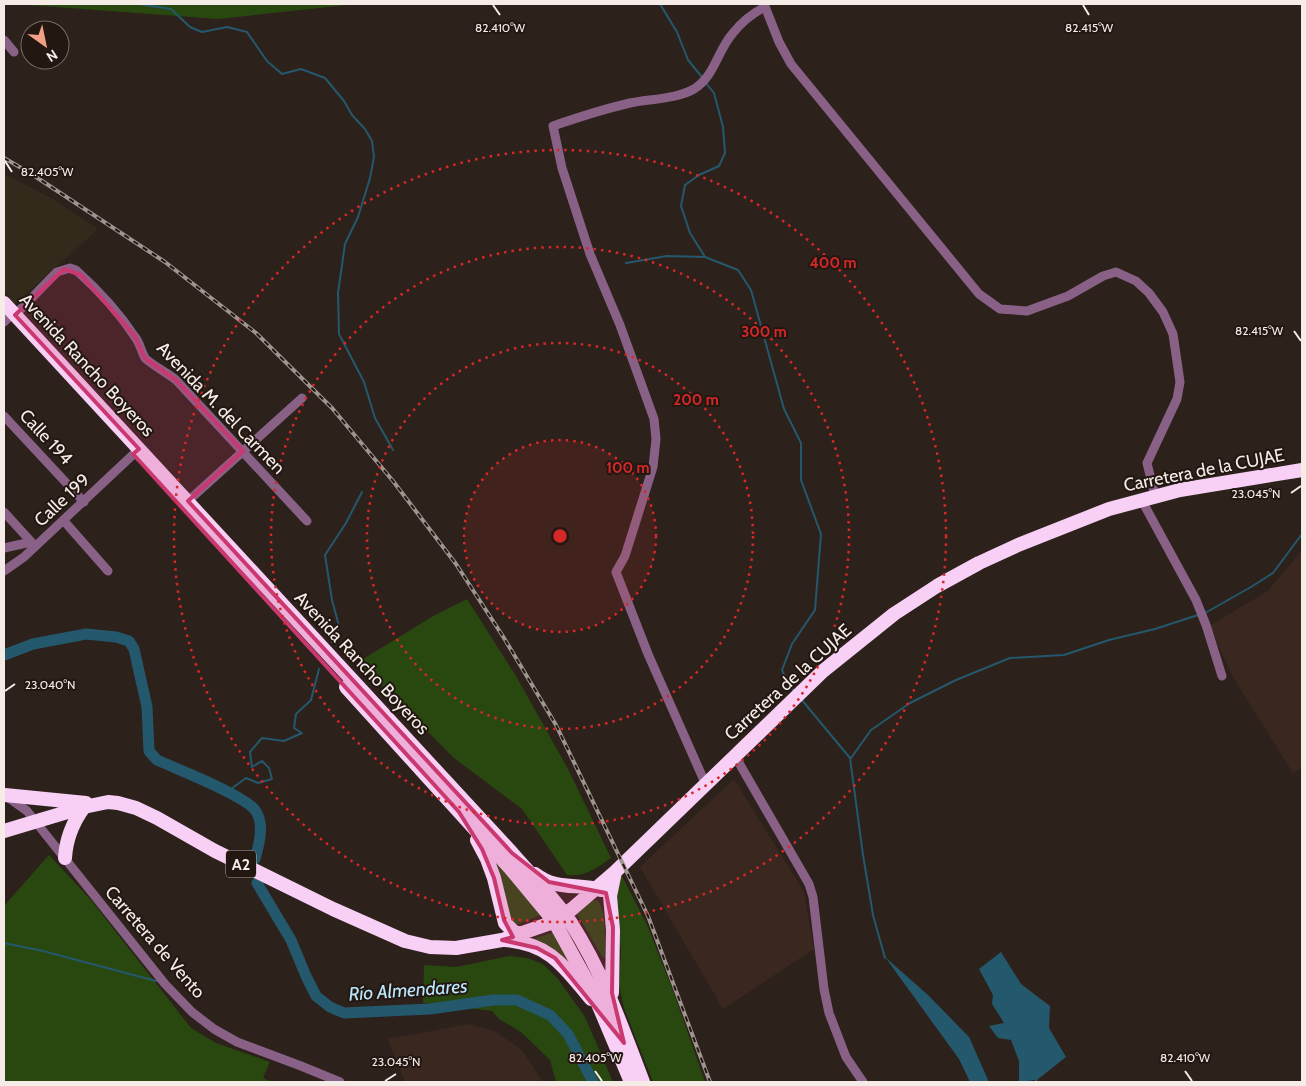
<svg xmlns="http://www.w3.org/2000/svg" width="1306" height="1086" font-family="Cabin,sans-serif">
	<rect width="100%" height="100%" fill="#2d211b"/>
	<path fill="#3a2820" d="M1302,550V768L1293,773L1233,677L1209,626L1268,591Z
		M734,779L804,892L814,949L723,1009L640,867Z
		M469,1024L494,1031L522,1050L543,1082H405L388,1039Z"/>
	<path fill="#322a1a" d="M4,174L55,200L98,229L15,304L4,292Z"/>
	<path fill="#284810" d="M15,4H357L218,19Z
		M467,599L516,676L568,769L611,858C597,868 585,877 567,875L522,809L454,758L358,662L435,615Z
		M49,855L91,900L191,1028L216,1043L270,1062L263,1078L272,1082H4V906Z
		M496,860L541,915L518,924L511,925L495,862Z
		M622,876L648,927L675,996L705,1082H653L624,1008L619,985L621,952L615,889Z
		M597,900C607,909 605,943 606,957L603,958L577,914L591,901Z
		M553,932L588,992L528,941Z
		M509,956L527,958L543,964L558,979L585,1017L613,1082H556L550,1060L521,1032L499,1019L492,1011L423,1003L424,965L456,967Z"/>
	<path fill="#24586c" d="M1001,952L1021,984L1050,1006L1049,1028L1066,1057L1037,1080L1038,1082H1035V1080L1019,1082V1061L1011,1040L998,1038L989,1026L1004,1023L992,1004L993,995L979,969Z
		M885,957L928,995L969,1037L989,1082H970L959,1059Z"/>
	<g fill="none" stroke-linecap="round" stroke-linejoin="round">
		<path stroke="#24586c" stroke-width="2" d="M139,4L171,9L190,27L202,32L227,27L247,32L267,61L282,74L301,69L325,78L344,101L352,115L365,129L372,141L374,157L370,178L358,217L345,244L338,293L339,334L364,382L375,418L393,450
			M660,4L677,32L688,60L702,77
			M705,257L690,233L681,206L685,185L699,175L719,166L725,153L723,127L714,93L706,83
			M626,263L667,256L705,257L738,270L751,290L784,409L801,443V480L821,534L815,610L792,644L782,670L788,684L795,692
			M1205,613L1251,587L1273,573L1302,534
			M332,642L339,626L332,600L325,555L346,523L362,492
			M801,699L850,758L863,855L873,915L885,958
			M851,758L871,730L910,703L956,680L1010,658L1064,655L1109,640L1155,629L1198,615
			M227,792L246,778L258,783L272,779L269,768L262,761L252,767L250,752L262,738L284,741L302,733L294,728L296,714L311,700L319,669
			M4,943L43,951L156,981"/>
		<path stroke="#24586c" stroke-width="11" d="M4,655L33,644L86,634L116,637L129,641L134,649L147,707L149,751L157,760C177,769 244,795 255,810C265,823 259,845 255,859
			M257,883L291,940L306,976L316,996L330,1007L344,1013L430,1009L493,1000H517L550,1015L568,1034L593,1082"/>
		<path stroke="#896187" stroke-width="9" d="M764,4L779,42L791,64L979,294L1000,309L1027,311L1068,296L1103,276L1116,272L1136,281L1149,293L1163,312L1173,334L1180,382L1177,399L1147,463L1155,496
			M4,40L14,52
			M15,315L57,272L70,268L76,270C96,288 120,314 135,337C140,343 141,351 145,358C149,363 169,374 176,380L307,521
			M4,322L8,318
			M4,416L84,502
			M1141,499L1196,600L1206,625L1222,676
			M188,501L302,398
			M4,512L35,546
			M64,521L108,571
			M4,548L31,542
			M4,571L24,557L139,449
			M735,756L809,884L813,897L824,989L829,1013L846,1057L863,1082
			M706,785L648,654L616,572L625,556L653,467L656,439L654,419L620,325L590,254L562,168L553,126C579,117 604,109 630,103C649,99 677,99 694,89C715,76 717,51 733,33C741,23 753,13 765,7
			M9,798L27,811L165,984L192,1012L214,1029L237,1042L301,1066L340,1082"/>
		<path stroke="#f8cff5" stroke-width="14" d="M4,303L512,853C532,876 554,898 571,923C603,973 622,1027 643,1082
			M346,687L510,868L554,921L593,992L631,1082
			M5,795L86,803
			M4,831L84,807L108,802L118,803L136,808L157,818L215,851L333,909L405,941L430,947L456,948L502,940L548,924L572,909L615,872L823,671L894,614L937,586L979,563L1018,545L1109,509L1180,490L1302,470
			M477,840L487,859L494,878L505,923L514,932L523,934
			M65,858C66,840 73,822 84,807
			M535,874C557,891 577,883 601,890
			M505,940C551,944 564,967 591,999
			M612,993L613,930L610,896L615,872"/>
		<g stroke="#9f9590" stroke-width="4">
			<path id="rail" d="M4,158L30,173L165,262L256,333L332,408L393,481L456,564L504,638L556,725L648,916L710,1082"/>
		</g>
		<use href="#rail" stroke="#231712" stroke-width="2" stroke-dasharray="5.5" stroke-linecap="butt"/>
	</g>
	<path fill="#ca3870" fill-opacity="0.2" stroke="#ca3870" stroke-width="4" stroke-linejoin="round" d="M64,269L81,275L135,336L145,358L176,380L243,451L188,501L512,853L549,882L606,893L613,927L612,993L624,1043L555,958L537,948L502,940L513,937L504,920L494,878L482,849L459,812L133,454L139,449L15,315Z"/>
	<path fill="none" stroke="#f5ece8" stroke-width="2" d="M493,5L500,15M1083,5L1089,15M5,161L12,172M1294,331L1301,341M1291,493L1301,486M5,691L15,684M595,1071L602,1081M1185,1071L1192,1081M385,1081L396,1074"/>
	<circle cx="560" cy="536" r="96" fill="#d62828" fill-opacity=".12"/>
	<g fill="none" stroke="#d62828" stroke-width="2.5" stroke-dasharray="2.5 5">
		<circle cx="560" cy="536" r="96"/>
		<circle cx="560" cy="536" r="193"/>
		<circle cx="560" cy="536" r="289"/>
		<circle cx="560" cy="536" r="386"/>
	</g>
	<g text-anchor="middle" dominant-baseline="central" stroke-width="4" stroke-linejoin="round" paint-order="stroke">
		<rect fill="#231712" stroke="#b6aca8" stroke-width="1" x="226" y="850.5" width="30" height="27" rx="4"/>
		<g font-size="16" font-weight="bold" fill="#f5ece8">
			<text x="241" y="864">A2</text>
		</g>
		<g font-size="18" fill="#f5ece8" stroke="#231712">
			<text transform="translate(87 365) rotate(47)">Avenida Rancho Boyeros</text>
			<text transform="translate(221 408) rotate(46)">Avenida M. del Carmen</text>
			<text transform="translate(46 437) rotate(47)">Calle 194</text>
			<text transform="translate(1204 470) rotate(-11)">Carretera de la CUJAE</text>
			<text transform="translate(62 500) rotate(-43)">Calle 199</text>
			<text transform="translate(362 663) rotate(47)">Avenida Rancho Boyeros</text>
			<text transform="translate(788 682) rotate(-42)">Carretera de la CUJAE</text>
			<text transform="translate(155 942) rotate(49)">Carretera de Vento</text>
		</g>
		<g font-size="19" font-style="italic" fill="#bbe9fd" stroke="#231712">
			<text transform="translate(408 990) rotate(-4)">Río Almendares</text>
		</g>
	</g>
	<g font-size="12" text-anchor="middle" fill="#f5ece8" stroke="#231712" stroke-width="4" stroke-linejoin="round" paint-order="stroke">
		<text x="1089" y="32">82.415°W</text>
		<text x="500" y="32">82.410°W</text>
		<text x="47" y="176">82.405°W</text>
		<text x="1259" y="335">82.415°W</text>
		<text x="1256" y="498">23.045°N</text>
		<text x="50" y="689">23.040°N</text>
		<text x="595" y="1062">82.405°W</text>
		<text x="1185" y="1062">82.410°W</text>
		<text x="396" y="1066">23.045°N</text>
	</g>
	<circle cx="560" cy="536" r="8" fill="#d62828" stroke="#231712" stroke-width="2.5"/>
	<g font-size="15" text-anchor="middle" font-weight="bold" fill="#d62828" stroke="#231712" stroke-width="4" stroke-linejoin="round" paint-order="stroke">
		<text x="833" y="268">400 m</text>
		<text x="764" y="337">300 m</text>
		<text x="696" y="405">200 m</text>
		<text x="628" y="473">100 m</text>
	</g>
	<rect width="1306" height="1086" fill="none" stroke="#f5ece8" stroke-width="10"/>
	<g transform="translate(45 45) rotate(147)"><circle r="24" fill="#231712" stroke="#776c68"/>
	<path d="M0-4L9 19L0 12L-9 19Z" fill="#f39f86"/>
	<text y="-8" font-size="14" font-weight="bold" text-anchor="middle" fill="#f5ece8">N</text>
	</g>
</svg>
